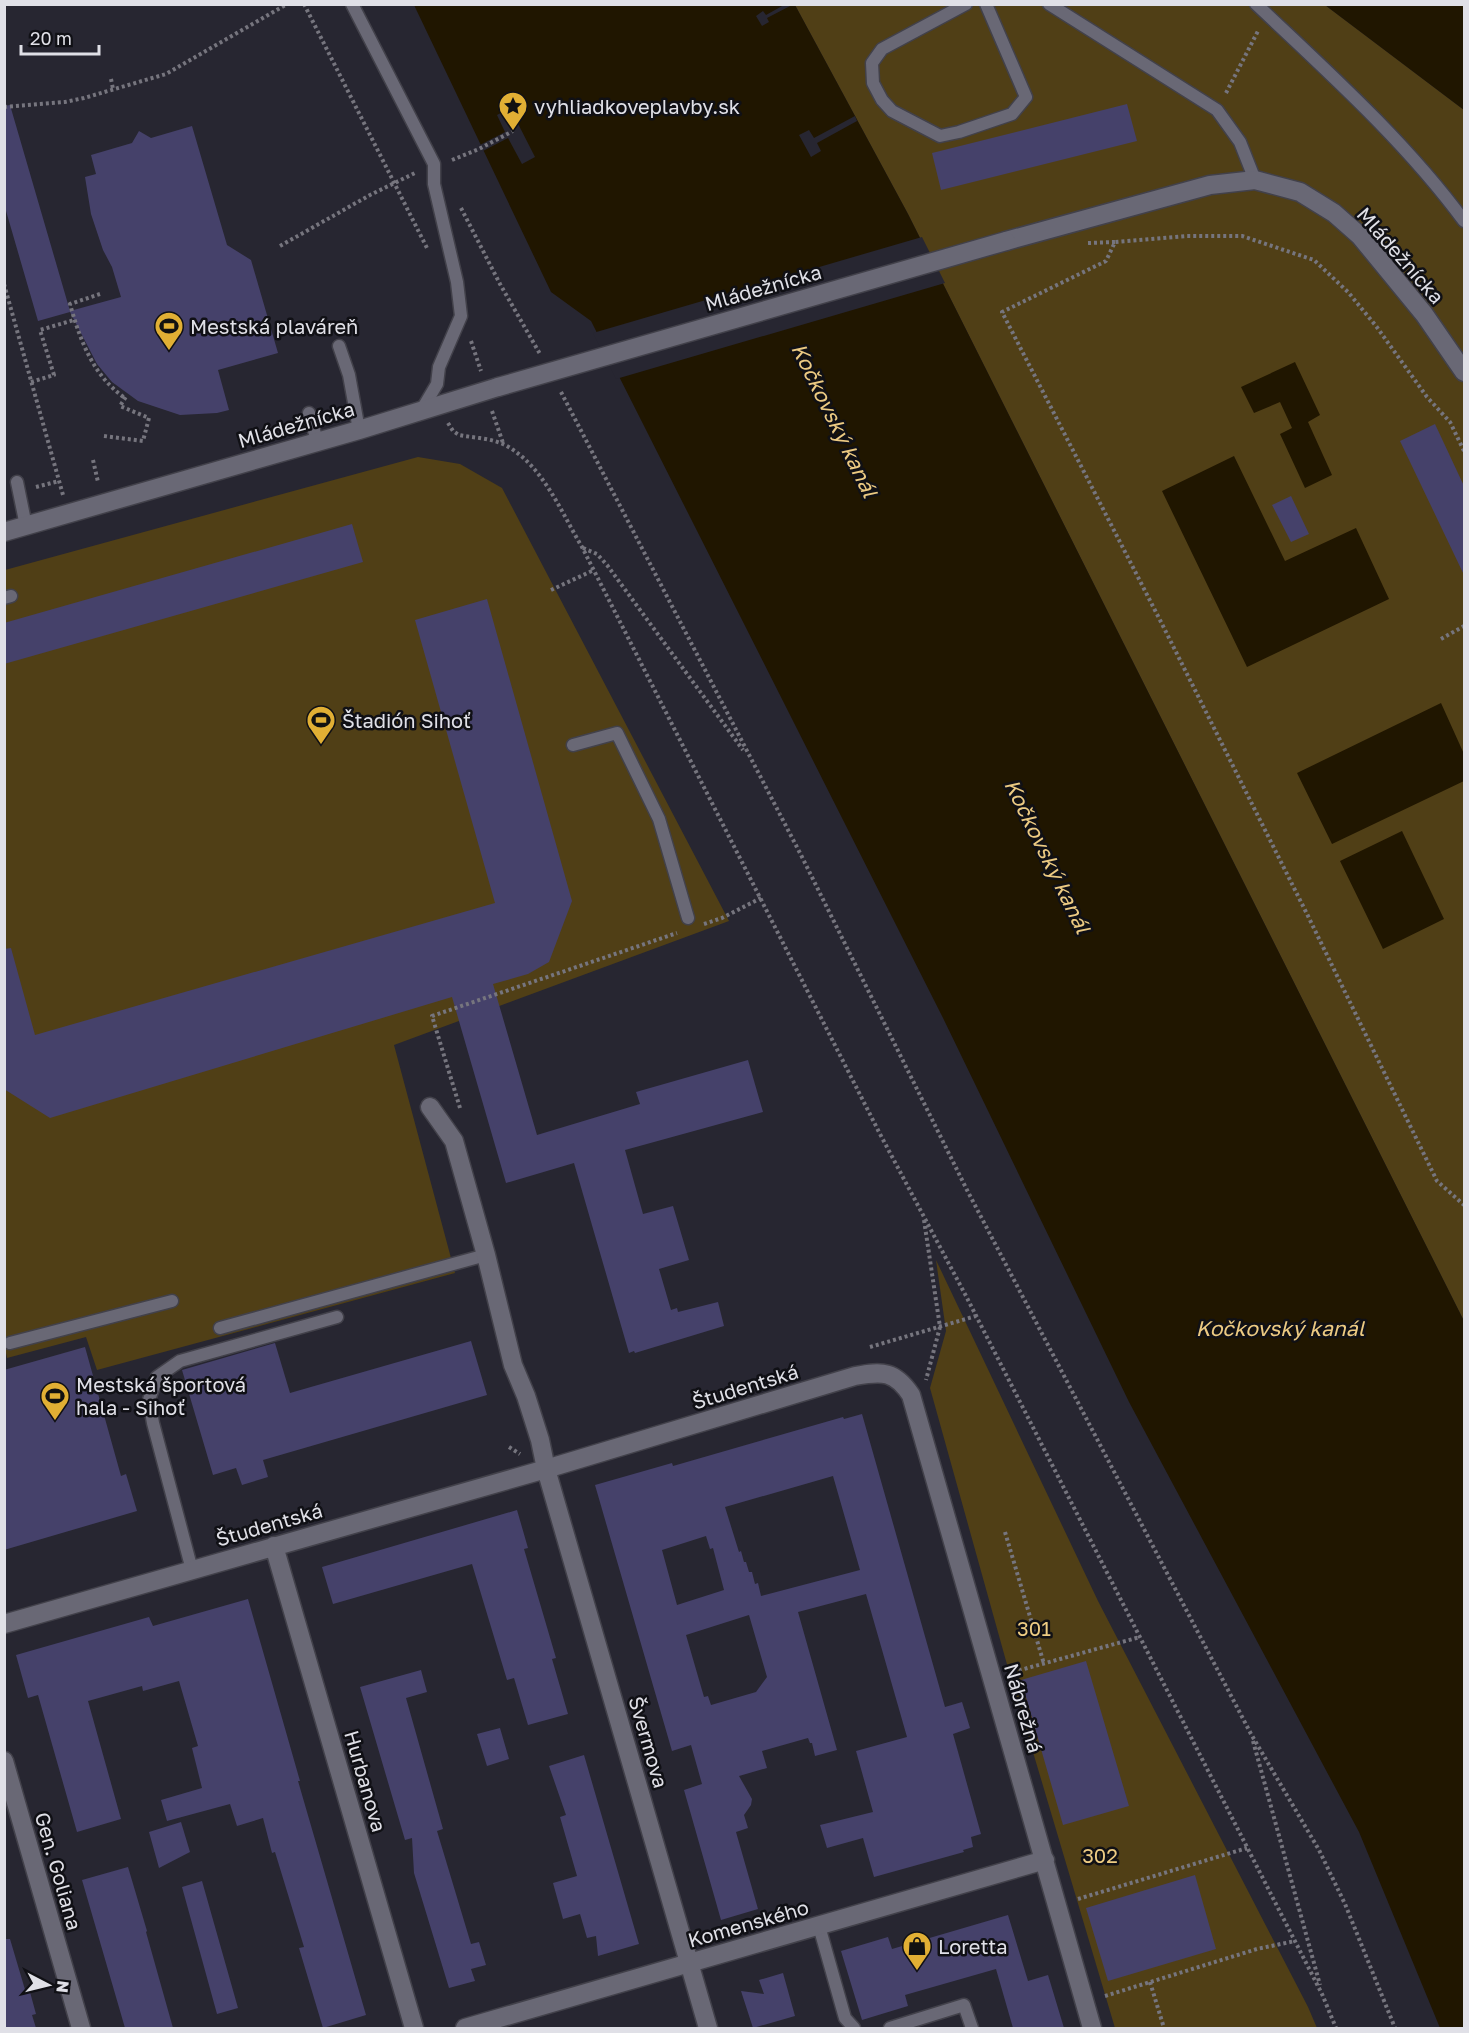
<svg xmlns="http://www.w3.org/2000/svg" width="1469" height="2033" font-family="'Golos Text',sans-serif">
	<rect width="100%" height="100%" fill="#272631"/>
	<path fill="#503f16" d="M795,5H1325L1464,110V1321L908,214Z
		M418,457L460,464L502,488L729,921L394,1045L455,1273L97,1370L86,1337L7,1358L5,1348V570Z
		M936,1260L1098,1601L1308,2007L1317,2028H1115L1008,1668L930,1388L946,1331Z"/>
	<path fill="#201600" d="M414,5H795L908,214L1464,1321V2028H1440L1359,1832L1129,1402L943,1018L591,321L551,292Z
		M1325,5H1464V110Z
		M1295,362L1320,415L1308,422L1332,475L1305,488L1280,434L1292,428L1280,402L1254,413L1241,387Z
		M1234,456L1285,561L1356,528L1389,599L1247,667L1162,491Z
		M1441,703L1464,754V781L1332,844L1297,773Z
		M1402,831L1444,919L1383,949L1340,861Z"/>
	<path fill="#272631" d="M784,5H792L767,18L769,22L762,26L756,16L763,11L766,15Z
		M510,108L535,157L522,164L508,138L481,152L478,146L505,132L497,115Z
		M855,116L857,121L817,143L821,151L811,157L799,135L809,130L814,138Z
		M922,237L945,283L616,379L593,333Z"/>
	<path fill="#45416a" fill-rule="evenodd" d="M1127,104L1137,141L941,190L932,153Z
		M10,105L70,311L121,297L112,267L103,250L91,214L85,177L96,174L91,155L132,143L139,131L151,138L192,126L227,245L251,260L278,353L218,370L229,410L217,413L180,415L138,401L112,382L97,364L70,312L38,321L4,204V106Z
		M1435,424L1464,486V575L1400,441Z
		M1291,496L1309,534L1291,542L1272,505Z
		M352,524L363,562L4,664V623Z
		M487,599L572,901L549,962L528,974L493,984L537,1135L640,1104L636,1092L748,1060L763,1112L625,1150L643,1214L673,1206L689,1260L659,1269L671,1310L677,1308L678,1312L718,1302L724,1326L635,1353L634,1351L629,1353L574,1163L506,1183L452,997L50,1118L4,1089V949L11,948L35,1035L495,903L415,620Z
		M471,1341L487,1395L263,1460L268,1477L242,1485L236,1468L213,1475L182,1370L275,1343L290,1393Z
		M85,1347L121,1476L126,1474L137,1511L4,1550V1370Z
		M862,1414L945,1707L962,1702L970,1728L953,1734L981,1834L971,1837L973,1847L963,1850L964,1852L874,1877L863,1838L827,1848L820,1825L873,1812L856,1751L907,1737L866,1594L798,1612L837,1750L815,1756L812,1743H810L808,1738L762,1751L767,1768L739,1776L752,1799L751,1805L744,1815L748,1828L736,1832L758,1909L721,1920L684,1790L702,1784L691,1745L672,1751L595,1485L672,1463L673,1466L843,1417L844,1419ZM833,1476L860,1570L761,1596L758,1583L755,1584L752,1572H749L746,1562H744L741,1551L739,1552L725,1507ZM706,1536L710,1549L713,1548L724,1590L677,1605L662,1550ZM749,1615L767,1677L756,1692L711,1705L708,1696L704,1697L686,1635Z
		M517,1510L528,1548L524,1549L556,1658L552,1659L568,1714L528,1725L514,1678L507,1680L472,1564L333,1604L322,1567Z
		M248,1599L300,1781H298L366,2015L323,2028L299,1948L304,1947L275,1852L272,1853L263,1818L237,1826L230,1804L167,1821L161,1800L202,1788L192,1748L198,1746L179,1681L143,1691L142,1686L88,1701L121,1819L77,1832L38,1695L28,1698L16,1655L149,1617L153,1626Z
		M1086,1661L1129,1806L1063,1825L1021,1680Z
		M421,1670L427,1692L406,1698L443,1829L437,1831L471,1944L479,1942L486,1965L471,1969L475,1981L449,1988L414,1873L412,1838L405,1840L360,1687Z
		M500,1728L509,1759L487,1766L477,1734Z
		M584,1755L639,1944L598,1956L596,1936L587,1938L580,1914L563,1919L553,1883L577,1876L560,1817L566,1815L549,1766Z
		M181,1822L190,1852L159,1868L149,1832Z
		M128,1867L147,1931L146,1932L173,2028H125L82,1880Z
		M1195,1875L1216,1949L1108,1981L1086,1908Z
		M202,1881L238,2008L217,2014L182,1887Z
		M1008,1915L1028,1981L1048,1975L1064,2028H1013L996,1969L905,1995L908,2006L862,2020L841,1951L888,1937L892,1949Z
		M4,1939H10L26,1993L30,1992L36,2014L32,2015L36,2028H4Z
		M783,1973L795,2016L753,2028L741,1991L764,1994L759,1980Z"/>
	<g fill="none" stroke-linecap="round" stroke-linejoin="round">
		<g stroke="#42414a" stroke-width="15">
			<path id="service" d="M352,4L434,164V184L457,282L461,316L439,367L437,384L421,411
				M966,4L882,49L872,63L873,83L882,100L892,111L940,136L959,132L1012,114L1026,97L986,4
				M1049,4L1217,110L1240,142L1255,180
				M1256,4C1329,73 1405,141 1464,221
				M339,346L349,375L359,430
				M309,413L317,441
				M17,482L26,526
				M4,598L11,596
				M573,745L617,733L659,819L688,918
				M220,1328L486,1255
				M10,1343L172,1301
				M192,1570L153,1423L149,1400L157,1377L180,1361L337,1317
				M819,1926L845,2018L854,2028
				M890,2028L964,2005L972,2028"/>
		</g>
		<g stroke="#42414a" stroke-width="21">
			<path id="minor" d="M1006,241L1210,185L1255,180L1300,192L1334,213L1360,236L1424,314L1464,372
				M4,532L359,430L498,387
				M430,1107L454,1141L486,1255L513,1365L526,1396L540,1440L546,1469L708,2028
				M274,1546L414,2028
				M4,1624L546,1469L855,1376C883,1371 895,1371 911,1395L1092,2028
				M4,1761L81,2028
				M465,2028L1045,1860"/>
		</g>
		<path stroke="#76757e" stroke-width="4" stroke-dasharray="3 3" stroke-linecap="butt" d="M304,4L428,250
			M111,79L113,89
			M1226,93L1258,31
			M4,107L65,102L84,98L166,74L287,4
			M452,160L479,149L513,131
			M461,208L500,284L540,354
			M1088,243L1115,242
			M280,246L370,195L417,172
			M4,284L63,495
			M100,294L70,304C80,340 93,376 125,398
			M471,341L481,371
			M31,382L54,375L40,330L74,320
			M561,392L801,855L967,1190L1251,1734L1319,1850L1345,1904L1395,2028
			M492,411L503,443
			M448,423L453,431L459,435C474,438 491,438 505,445C543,465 561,512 582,547L880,1134L966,1296L1277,1906L1322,1994L1336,2028
			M104,436L143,441L149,418L120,406L127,395
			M1464,451L1450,422L1427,397L1376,326L1348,292L1314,260L1242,236H1187L1115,242L1106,261L1002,312L1161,622L1307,914L1437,1181L1464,1205
			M93,460L98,482
			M36,487L59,481
			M583,548L597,554L607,565L743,750
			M551,590L594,570
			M1441,639L1464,626
			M704,924L722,918L761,898
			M460,1108L432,1016L677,933
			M924,1220L940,1327L926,1380
			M870,1347L976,1316
			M509,1447L520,1454
			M1005,1532L1044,1664
			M1013,1672L1140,1637
			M1253,1741L1320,1985
			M1078,1899L1247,1848
			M1150,1982L1164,2028
			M1105,1996L1257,1949L1295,1941"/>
		<use href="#service" stroke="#696875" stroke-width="12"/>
		<use href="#minor" stroke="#696875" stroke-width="18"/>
		<g stroke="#42414a" stroke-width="21" stroke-linecap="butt">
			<path id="minor-bridge" d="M498,387L1006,241"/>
		</g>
		<use href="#minor-bridge" stroke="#696875" stroke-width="18"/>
	</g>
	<defs>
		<g id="sight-pin" transform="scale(1.5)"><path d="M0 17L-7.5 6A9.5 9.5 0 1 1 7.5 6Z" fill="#e1af34" stroke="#101015"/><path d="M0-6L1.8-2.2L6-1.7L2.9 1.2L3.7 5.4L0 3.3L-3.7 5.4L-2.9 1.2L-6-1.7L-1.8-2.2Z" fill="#111"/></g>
		<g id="stadium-pin" transform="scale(1.5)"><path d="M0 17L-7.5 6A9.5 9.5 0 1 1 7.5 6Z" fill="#e1af34" stroke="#101015"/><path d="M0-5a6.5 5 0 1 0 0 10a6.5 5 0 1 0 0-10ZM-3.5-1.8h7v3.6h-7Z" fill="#111"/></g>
		<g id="shop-pin" transform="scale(1.5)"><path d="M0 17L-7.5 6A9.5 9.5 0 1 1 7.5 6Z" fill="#e1af34" stroke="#101015"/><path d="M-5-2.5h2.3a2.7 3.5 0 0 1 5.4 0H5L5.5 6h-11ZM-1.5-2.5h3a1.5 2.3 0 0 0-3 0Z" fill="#111"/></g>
	</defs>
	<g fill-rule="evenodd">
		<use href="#sight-pin" x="513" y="106"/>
		<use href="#stadium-pin" x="169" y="326"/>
		<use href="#stadium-pin" x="321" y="720"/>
		<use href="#stadium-pin" x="55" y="1396"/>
		<use href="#shop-pin" x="917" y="1946"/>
	</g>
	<g text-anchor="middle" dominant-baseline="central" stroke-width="5" stroke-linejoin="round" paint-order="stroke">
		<g font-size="20" fill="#e0e0e7" stroke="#101015" text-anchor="start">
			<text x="534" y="106">vyhliadkoveplavby.sk</text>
			<text x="190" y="326">Mestská plaváreň</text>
			<text x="342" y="720">Štadión Sihoť</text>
			<text x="76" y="1384">Mestská športová<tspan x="76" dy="23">hala - Sihoť</tspan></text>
			<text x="938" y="1946">Loretta</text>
		</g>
		<g font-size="20" fill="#e0e0e7" stroke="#101015">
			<text transform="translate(1401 255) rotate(49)">Mládežnícka</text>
			<text transform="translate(763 287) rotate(-16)">Mládežnícka</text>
			<text transform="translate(296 424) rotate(-16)">Mládežnícka</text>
			<text transform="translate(745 1386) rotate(-17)">Študentská</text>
			<text transform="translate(269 1524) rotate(-16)">Študentská</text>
			<text transform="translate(1024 1708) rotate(74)">Nábrežná</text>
			<text transform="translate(649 1742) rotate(74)">Švermova</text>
			<text transform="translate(366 1781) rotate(74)">Hurbanova</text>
			<text transform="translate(59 1871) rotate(74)">Gen. Goliana</text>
			<text transform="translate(748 1923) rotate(-16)">Komenského</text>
		</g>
		<g font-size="20" fill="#eecc83" stroke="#101015">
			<text x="1034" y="1628">301</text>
			<text x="1100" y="1855">302</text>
		</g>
		<g font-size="21" font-style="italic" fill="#ecca82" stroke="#101015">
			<text transform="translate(835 420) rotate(64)">Kočkovský kanál</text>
			<text transform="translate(1048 856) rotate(64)">Kočkovský kanál</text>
			<text x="1280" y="1328">Kočkovský kanál</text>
		</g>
	</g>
	<rect width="1469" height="2033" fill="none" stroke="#e0e0e7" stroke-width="12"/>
	<g transform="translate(48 1985) rotate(97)" stroke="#101015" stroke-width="4.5" paint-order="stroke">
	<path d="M0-4.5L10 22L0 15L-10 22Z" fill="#e0e0e7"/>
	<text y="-9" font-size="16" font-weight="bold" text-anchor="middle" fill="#e0e0e7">N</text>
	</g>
	<path d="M21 45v9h78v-9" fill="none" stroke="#e0e0e7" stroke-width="3"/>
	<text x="30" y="45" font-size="18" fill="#e0e0e7" stroke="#101015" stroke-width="4.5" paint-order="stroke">20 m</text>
</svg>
